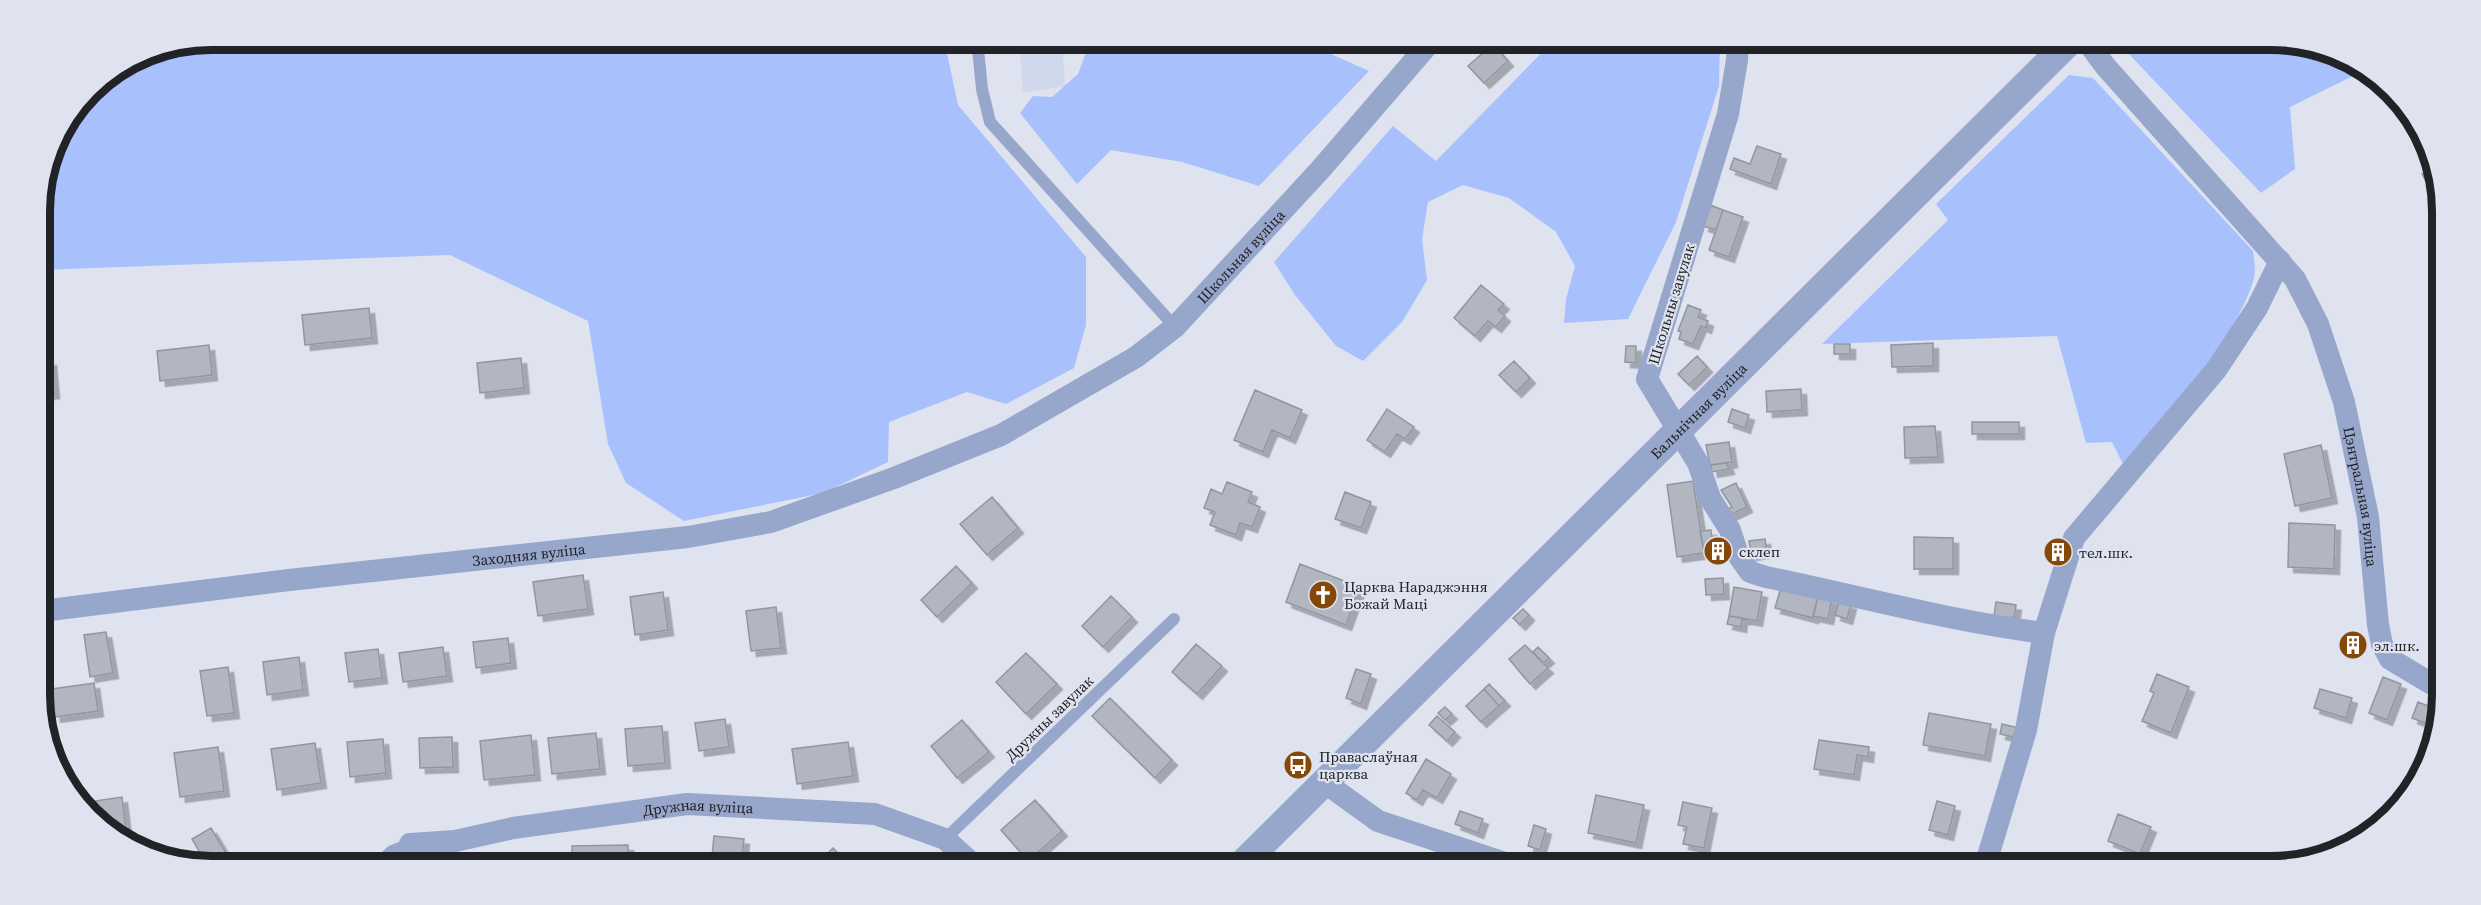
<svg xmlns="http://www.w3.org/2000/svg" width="2481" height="905" font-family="'Source Serif 4',serif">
	<defs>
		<filter id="shadow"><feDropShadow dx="5.5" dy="5.5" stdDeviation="0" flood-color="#0004"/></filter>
	</defs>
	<rect width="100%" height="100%" fill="#dee3ef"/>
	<path fill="#d0d8eb" d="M1019,39H1062L1065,86L1023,93Z"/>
	<path fill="#a8c0fc" d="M211,39H944L958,105L1086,257V325L1074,368L1006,404L967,392L889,422L888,462L823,493L684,521L626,483L608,444L588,321L450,255L40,270L39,199L57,135L97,82L145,52Z
		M1091,39H1297L1369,71L1259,186L1182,162L1111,150L1077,184L1020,113L1033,96L1052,97L1078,74Z
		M1555,39H1720L1719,86L1676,222L1628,319L1564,323L1566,299L1575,266L1556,232L1509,198L1463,185L1428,202L1422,239L1427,280L1402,322L1363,361L1336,346L1295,295L1274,262L1393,126L1436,161Z
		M2129,39H2270L2325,48L2361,72L2290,107L2295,169L2261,193L2127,52Z
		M2069,75L2093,78L2253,251C2254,259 2256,270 2254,278C2237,339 2165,417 2125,468L2112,442L2086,443L2057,336L1822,344L1948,220L1936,204Z"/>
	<path fill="#b1b6c1" stroke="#9196a1" stroke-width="1.5" filter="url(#shadow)" d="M1493,44L1508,61L1484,83L1468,66Z
		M1757,146L1781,154L1771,184L1730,169L1734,158L1750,164Z
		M2432,169L2440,188V206L2422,174Z
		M1710,205L1723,210L1716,230L1703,226Z
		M1723,210L1743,217L1729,257L1709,250Z
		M1481,285L1504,304L1498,310L1505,316L1496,327L1488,321L1475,336L1454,318Z
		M1688,305L1701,310L1698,317L1708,321L1706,328L1701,326L1693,344L1679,339L1681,332L1678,331Z
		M369,308L372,338L305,345L302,315Z
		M1933,343V366L1892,367L1891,345Z
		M1834,344H1850V354H1834Z
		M209,345L212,375L160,381L157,351Z
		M1626,346H1636V363L1625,362Z
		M1697,356L1707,367L1689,385L1678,374Z
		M521,358L524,388L480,393L477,363Z
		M51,360L54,393L40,395V361Z
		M1514,361L1530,378L1516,392L1499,375Z
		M1801,389L1802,410L1767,412L1766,391Z
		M1255,390L1302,410L1290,438L1272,430L1263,452L1234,440Z
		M1387,409L1414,427L1405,439L1397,434L1385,452L1367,440Z
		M1732,409L1749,415L1745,428L1728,422Z
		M1972,422H2019V434H1972Z
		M1935,426L1938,457L1905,458L1904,427Z
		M1729,442L1732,462L1710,465L1706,445Z
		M2321,445L2332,498L2295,506L2284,454Z
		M1727,463L1729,469L1712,472L1711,465Z
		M1693,481L1704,553L1677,557L1667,485Z
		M1227,482L1252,492L1248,502L1260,507L1252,527L1240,523L1236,535L1210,525L1215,512L1204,508L1211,489L1222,494Z
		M1736,483L1747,507L1728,516L1725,510L1732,507L1721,490Z
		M1345,492L1371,502L1361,528L1335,519Z
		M992,497L1018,528L987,555L960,524Z
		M2289,523L2335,525L2334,569L2288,567Z
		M1711,530L1713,545L1703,547L1700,531Z
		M1914,537L1953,538V569H1914Z
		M1765,539L1767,552L1751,555L1749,541Z
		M1300,564L1360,587L1346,625L1286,602Z
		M956,566L972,583L937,617L921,600Z
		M583,575L588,609L538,616L533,582Z
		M1723,578L1724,594L1706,595L1705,579Z
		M1734,587L1762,592L1757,621L1729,616Z
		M1781,587L1818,596L1813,618L1775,608Z
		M663,592L668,630L635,635L630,597Z
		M1111,596L1132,617L1103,647L1082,626Z
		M1818,596L1832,599L1828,619L1813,616Z
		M1839,601L1851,604L1847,619L1835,615Z
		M1996,602L2016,605L2014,618L1994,616Z
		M776,607L781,648L751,651L746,611Z
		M1523,609L1529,615L1520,625L1513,618Z
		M1729,616L1742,618L1741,627L1727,624Z
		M106,632L113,673L90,677L84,635Z
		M508,638L511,663L476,668L473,642Z
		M1196,644L1222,666L1197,694L1172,672Z
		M1525,645L1548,668L1530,684L1509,659Z
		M443,647L447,676L403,682L399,653Z
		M1538,647L1549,658L1543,663L1533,652Z
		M378,649L382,678L349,682L345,653Z
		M1026,653L1057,684L1026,714L996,682Z
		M299,657L303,690L267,695L263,662Z
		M228,667L234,713L207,716L200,671Z
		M1356,669L1371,674L1361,704L1346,698Z
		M2157,674L2189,687L2171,733L2142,721L2154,693L2150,691Z
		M2383,677L2401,684L2387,720L2369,713Z
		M94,683L98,711L55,717L52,689Z
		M1489,684L1505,701L1499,706L1484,689Z
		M1484,689L1499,706L1481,722L1466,706Z
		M2320,689L2352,698L2346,718L2314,708Z
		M1110,698L1172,760L1155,778L1092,716Z
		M2418,702L2439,710L2435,727L2412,718Z
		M1445,707L1452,714L1445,720L1438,713Z
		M1929,713L1991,724L1985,756L1923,745Z
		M1437,716L1455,732L1447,741L1429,725Z
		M725,719L729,747L699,751L695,723Z
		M962,720L989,752L957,778L931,746Z
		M2002,724L2019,728L2017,738L2000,734Z
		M662,726L665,763L628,766L625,729Z
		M596,733L600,769L552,774L548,738Z
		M531,735L535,775L484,780L480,741Z
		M452,737L453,767L420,768L419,738Z
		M383,739L386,773L350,777L347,742Z
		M1819,740L1869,747L1868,757L1857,755L1854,775L1814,769Z
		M848,742L853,776L797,784L792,749Z
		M315,743L321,783L277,790L271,749Z
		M218,747L224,791L180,797L174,753Z
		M1426,759L1451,774L1437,798L1423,790L1417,800L1406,793Z
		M1596,795L1644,805L1636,843L1588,833Z
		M122,797L127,838L84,809L83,803Z
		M1035,800L1062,831L1028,861L1001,830Z
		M1937,801L1955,806L1948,835L1929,830Z
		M1683,802L1712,808L1704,848L1683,844L1687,827L1678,825Z
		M1460,811L1483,819L1478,833L1455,824Z
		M2118,814L2151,827L2140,854L2108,841Z
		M1534,825L1546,829L1540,850L1528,846Z
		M211,828L234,866L207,865L192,839Z
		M714,836L744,839L741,866H711Z
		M628,845V866H572V846Z
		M833,848L851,866H815Z
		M528,862V866H480V864Z"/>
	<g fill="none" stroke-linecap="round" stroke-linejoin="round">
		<path stroke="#97a6cb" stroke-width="12" d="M977,39L982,89L990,122L1175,327
			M945,839L1174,619
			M376,866L392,851L410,844"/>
		<g stroke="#97a6cb" stroke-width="22">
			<path d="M1738,39L1737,60L1728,114L1647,379L1698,463L1710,498L1730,530L1738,555L1750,572L1766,577C1859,596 1949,621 2044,633"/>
			<path id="s1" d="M2085,39L2106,67L2295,279L2318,324L2344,402L2368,517L2378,625L2382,644L2390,659L2442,690"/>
			<path id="s2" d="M42,611L289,580L688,537L771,522L894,478L1001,435L1136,357L1175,327L1320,170L1433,39"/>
			<path d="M1324,782L1378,821L1514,866"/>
			<path id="s3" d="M410,844L455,841L513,828L687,804L875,814L945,839L975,866"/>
			<path d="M1985,866L2026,730L2044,633L2074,538L2216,370L2257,308L2280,261"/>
		</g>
		<path stroke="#97a6cb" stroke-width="28" id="s4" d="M1240,866L2072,39"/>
	</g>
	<defs>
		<g id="building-disc" transform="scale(1.5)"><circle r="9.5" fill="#864809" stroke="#dee3ef"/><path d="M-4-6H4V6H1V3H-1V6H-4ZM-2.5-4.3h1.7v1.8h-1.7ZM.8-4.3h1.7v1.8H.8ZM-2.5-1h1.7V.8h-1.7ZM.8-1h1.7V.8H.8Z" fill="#fff"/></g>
		<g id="church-disc" transform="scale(1.5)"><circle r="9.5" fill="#864809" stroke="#dee3ef"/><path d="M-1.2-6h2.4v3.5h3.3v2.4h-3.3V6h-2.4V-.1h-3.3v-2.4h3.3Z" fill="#fff"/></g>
		<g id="bus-disc" transform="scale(1.5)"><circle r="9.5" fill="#864809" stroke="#dee3ef"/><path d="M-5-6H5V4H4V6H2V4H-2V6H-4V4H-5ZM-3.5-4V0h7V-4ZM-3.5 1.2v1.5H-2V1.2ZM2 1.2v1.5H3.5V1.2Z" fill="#fff"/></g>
	</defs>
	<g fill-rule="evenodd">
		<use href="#building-disc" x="1718" y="551"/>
		<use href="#building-disc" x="2058" y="552"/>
		<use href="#church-disc" x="1323" y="595"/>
		<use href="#building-disc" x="2353" y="645"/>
		<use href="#bus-disc" x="1298" y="765"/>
	</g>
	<g text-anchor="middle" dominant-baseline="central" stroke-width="4.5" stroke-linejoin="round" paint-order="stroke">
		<g font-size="15" fill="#212327" stroke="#dee3ef">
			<text stroke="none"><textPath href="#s2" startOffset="1282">Школьная вуліца</textPath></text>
			<text transform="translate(1671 304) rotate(-73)">Школьны завулак</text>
			<text stroke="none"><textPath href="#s4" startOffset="646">Бальнічная вуліца</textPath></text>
			<text stroke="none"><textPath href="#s1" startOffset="548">Цэнтральная вуліца</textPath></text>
			<text stroke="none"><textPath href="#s2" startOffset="490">Заходняя вуліца</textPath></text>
			<text transform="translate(1049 718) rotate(-44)">Дружны завулак</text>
			<text stroke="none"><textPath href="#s3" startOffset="291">Дружная вуліца</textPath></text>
		</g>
		<g font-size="15" fill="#212327" stroke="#dee3ef" text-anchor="start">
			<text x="1739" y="551">склеп</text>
			<text x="2079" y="552">тел.шк.</text>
			<text x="1344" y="586">Царква Нараджэння<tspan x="1344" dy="17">Божай Маці</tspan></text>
			<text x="2374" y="645">эл.шк.</text>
			<text x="1319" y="756">Праваслаўная<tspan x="1319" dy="17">царква</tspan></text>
		</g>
	</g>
	<path d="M0 0H2481V905H0ZM211 50H2271A161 161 0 0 1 2432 211V695A161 161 0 0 1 2271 856H211A161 161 0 0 1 50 695V211A161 161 0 0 1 211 50Z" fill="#dee3ef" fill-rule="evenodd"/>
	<path fill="none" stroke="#212327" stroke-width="8" d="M211 50H2271A161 161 0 0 1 2432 211V695A161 161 0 0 1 2271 856H211A161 161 0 0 1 50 695V211A161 161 0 0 1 211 50Z"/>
</svg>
